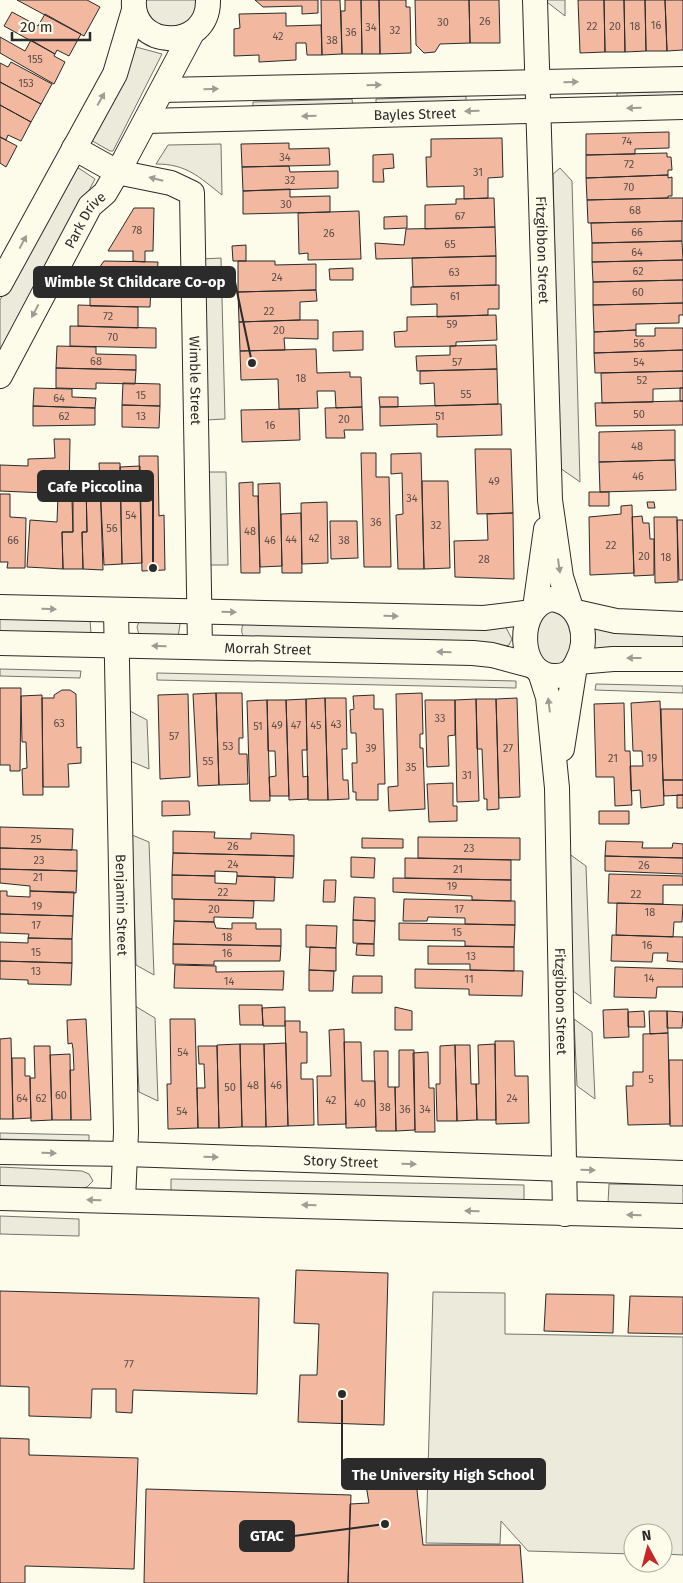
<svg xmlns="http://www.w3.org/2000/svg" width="683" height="1583" font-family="'Fira Sans',sans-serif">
	<rect width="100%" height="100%" fill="#fdfbea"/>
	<path fill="#ecebdb" stroke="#74746e" d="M143,0H201V3L185,26C159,29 152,25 143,0Z
		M136,47L162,54L113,151H110L89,139L88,136Z
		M221,144L222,195C199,177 187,164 156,164L168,145Z
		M74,165L95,179L0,359V300L72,166Z
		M553,607L571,621L573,646L563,666L545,667L536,651L537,620Z
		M0,614L90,620L91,633L85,636H0Z
		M172,617L180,624L178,637L139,635L137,627L140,619Z
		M244,622L504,624L512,639L509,645L501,648L248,641C241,635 240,631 244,622Z
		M593,628L683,630V651L592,650L595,633Z
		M0,669L81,671L80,678L0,676Z
		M157,673L516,681V688L157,680Z
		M596,684L683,686V693L595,690Z
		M0,1133L89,1135V1141L0,1139Z
		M0,1167L82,1171L89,1174L93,1181L87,1187L79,1189L0,1188Z
		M171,1179L524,1185V1200L171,1194Z
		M609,1184L683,1185V1204L608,1203Z
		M0,1216L79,1219V1236L0,1234Z
		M433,1292L505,1293V1334L683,1337V1555L663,1554V1533H633V1554L528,1551L501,1521L500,1544L426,1543Z"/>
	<path fill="#eceadb" stroke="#74746e" d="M547,0H565V16L547,2Z
		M683,91V99L617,101V93Z
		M466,96V105L376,107V99Z
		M352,99L353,108L253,110V102Z
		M560,168L572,181L580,482L560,468L553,174Z
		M221,258L225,419L206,420L202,259Z
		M207,472H226L228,565H209Z
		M128,710L147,720L149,769L130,761Z
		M132,835L149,842L154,975L136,965Z
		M568,853L586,866L591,1004L573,991Z
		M135,1006L155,1018L158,1101L139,1092Z
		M574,1019L592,1032L595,1099L577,1086Z"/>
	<path fill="#f2b8a0" stroke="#2b2b2b" d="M17,0H87L100,7L84,36Z
		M255,0H318V13L302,14V6L263,7Z
		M321,0H340L342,54L322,55Z
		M345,0H361L362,54H342L341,11H345Z
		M361,0H379L380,54H362Z
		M379,0H406V7H410L411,53L380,54Z
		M415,0H469L470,43L440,44L435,52L424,53L416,45Z
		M469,0H499L500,43H470Z
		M578,0H604L605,52L580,53Z
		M604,0H624L625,52H605Z
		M624,0H645L646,51L625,52Z
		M645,0H665L667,51H646Z
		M665,0H683V50L667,51Z
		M12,12L38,26L45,14L81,34L69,56L57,50L55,54L4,26Z
		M286,13V26L321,25L322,55H307L306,43H296V60L259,62V55L234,56V29L240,28L239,14Z
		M0,37L25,51L31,40L55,54L54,56L65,62L54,84L0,53Z
		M11,62L52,84L41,104L0,82V63L8,67Z
		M0,82L41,104L31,122L0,105Z
		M0,105L31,122L21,141L8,135L6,140L0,137Z
		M669,132V148L635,149V154L586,155V134Z
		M0,137L17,146L6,167L0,163Z
		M502,138L503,177L488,178V198L464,199V186L427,187L426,157H431V139Z
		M289,143V149L329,148L330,165L242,167L241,144Z
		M667,153V157H671L672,170H668V175L586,178V155Z
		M393,154L394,168L383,169L384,182H373V155Z
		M289,166L290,172L338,171V188L243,191L242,167Z
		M668,175V178L672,177V196H668V198L587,200L586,178Z
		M290,189V197L330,196V212L243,214V191Z
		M494,198L495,227L425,229V205L456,204V199Z
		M668,198H683V221L588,223L587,200Z
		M134,208H154L153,251H145V262L133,261V251H108Z
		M359,211L361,259L308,260V253L299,254L298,213Z
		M407,216V228L384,229V217Z
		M682,221V241L592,243L591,223Z
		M495,227L496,256L376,259L375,243L404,245L406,229Z
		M682,241L683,260L592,262V243Z
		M246,245V261H233L232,246Z
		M496,256V285L413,287L412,258Z
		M683,260V280L593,282L592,262Z
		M104,261L158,262L157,276H137V284L99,283V268Z
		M238,261H275V265L316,264V290L238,292Z
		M353,268V280H330L329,269Z
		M683,280V303L593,305V282Z
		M90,283L125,284V288H151L150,307L90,306Z
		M499,285V309H488V315L437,317V304L411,305V287Z
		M316,290L317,301L300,302V320L239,322L238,292Z
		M683,303V315H679V323L636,324V330L594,332L593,305Z
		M78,305L138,307V328L78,326Z
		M496,315L497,340L456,342V346L395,347L394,332L407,331V317Z
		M300,320H318V339L284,338L285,350L240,351L239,322Z
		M70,326L156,328V348L70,346Z
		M655,328H683V350L594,353V332L636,330V336H655Z
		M363,331V350L333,351V332Z
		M496,345L497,369L417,371L416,356L450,355V346Z
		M57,346L96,347V354L136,355V370L56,368Z
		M316,349L317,373L350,372V377H361L362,407L336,408L335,391H317L318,408L279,409L278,379L241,380L240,351Z
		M683,350V371L595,373L594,353Z
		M56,368L136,370L135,384L96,383V389L56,388Z
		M497,369L498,404L435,406L434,383L420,384V371Z
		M683,371V388L653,389V402L602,403L601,373Z
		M123,383L160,384V406L122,405Z
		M34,388L72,389V397L96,398L95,408L33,406Z
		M680,388H683V401H680Z
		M379,397H398V407H380Z
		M680,401H683V425L596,426L595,403Z
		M501,404L502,435L437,437V424L380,426V407Z
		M122,405L160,406L159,428L122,427Z
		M33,406L95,408V425L33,426Z
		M362,407L363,430H344L345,438H326L325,408Z
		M299,409L300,440L242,442L241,410Z
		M675,430V460L599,462V432Z
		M54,439H70L69,494L0,491V465L28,466V459L55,458Z
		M475,449H511L513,513L477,514Z
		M361,453H376V477H389L391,567H364Z
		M421,453L424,569H398L396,515L403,514L402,473L391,474V454Z
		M139,456H158L159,516L164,515L165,570L142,571Z
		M675,460L676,490L600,492L599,462Z
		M99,463H120L122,564L104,565Z
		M140,466L142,563L122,564L120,467Z
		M100,480L103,570L83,569L82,532H87L86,481Z
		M422,481H448L450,568L424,569Z
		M253,482V496H258L260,573H241L239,483Z
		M76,483H86L87,532H82L83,569H63L62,532H73L72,500H76Z
		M280,483L282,566L260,567L258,484Z
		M589,492H609V506H589Z
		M0,494H10V517L26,518L25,568H7L8,562H0Z
		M58,495H73V532H62L63,569L27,567L30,520L57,522Z
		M327,502L328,563L302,564L301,503Z
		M647,502H654L655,508H648Z
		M632,505L634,573L590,575L589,517L621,514V506Z
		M301,513L302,573H282L281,514Z
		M513,513L514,579L455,577L454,541L488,540L487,514Z
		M642,516L643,523H649L650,539H654V575L634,576L632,517Z
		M654,517H677L678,582L655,583Z
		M677,520H683V580H679Z
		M330,521H357L358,558L331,559Z
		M0,688H21L20,771H10V765H0Z
		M62,690H70L76,694L77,748L81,747V763L68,764L69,787H43L42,698H54V695Z
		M216,693H242L243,738H239V754H247L248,784L219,785Z
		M216,693L219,785L198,786L193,694Z
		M422,693L423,734H420V748H423L425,809L389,811L388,787L398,786L396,694Z
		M188,694L190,777L160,779L158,695Z
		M42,695L43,795H23L22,769L27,768L26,742H22L21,696Z
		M374,695V709H383L385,784H378V800H356V792H353L352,763H357L356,733H351L350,710L354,709L353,696Z
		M325,698H346L347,749H342L343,780H348L349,799L328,800Z
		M325,698L328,800H308L306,699Z
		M517,698L520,797L499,798L496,699Z
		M306,699L307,750H302L303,777L308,776V799L289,800L286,700Z
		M476,699H496L499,809L487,810V799H484L482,749H477Z
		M476,699L479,801L457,802L455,700Z
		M267,700H286L289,796H270L269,777L276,776L275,751H268Z
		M267,700L270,801H250L247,701Z
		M425,700H455V735L448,736L449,766L427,767Z
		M660,701L664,805L641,808L640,790L631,791L630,766H643L642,751H633L631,703Z
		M624,703L625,751H630L632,805L615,806L614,777H596L594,704Z
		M661,709H683V780H663Z
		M663,780H683V795L664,796Z
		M453,783V806H457V821L429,822L427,784Z
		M677,795H683V808H677Z
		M162,801H189L190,815L162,816Z
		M599,811H629V824H599Z
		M0,827L73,829L72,850L0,848Z
		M173,831L215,832L214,838L251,839V833L294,835V856L173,853Z
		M418,837L520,838V860L418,858Z
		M362,838L403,839V848H362Z
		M606,841L643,842L642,848H672L673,843L683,844V858L605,856Z
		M0,848L77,850V871L0,869Z
		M173,853L294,856L293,878L237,876V872L215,871V876L172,875Z
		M605,856L683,858V874L605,871Z
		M351,857L375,858L374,878L351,877Z
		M405,858L511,860V880L405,878Z
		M0,869L77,871L76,893L30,891V886L0,883Z
		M609,874L683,876V885H663V904L608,903Z
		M172,875L215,876V883L236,884L237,876L275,877L274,901L172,899Z
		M393,878L511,880V901L472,900V896L393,892Z
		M324,880H336L335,902H323Z
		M0,891H7V896L30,897V891L74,892L73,916L0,914Z
		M354,897L375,898V921L353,920Z
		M174,899L254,901L253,918L214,917V922L174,921Z
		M404,899L515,901V925L465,924V918L428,917L427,921H403Z
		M617,903L683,905L682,922H674L673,937L616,935Z
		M0,914L73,916L72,939L28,938L29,934L0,933Z
		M353,920L375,921L374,944L353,943Z
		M174,921L214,922L216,928L232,929V923H256V929H281V946L173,944Z
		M399,923L515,925L514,947L465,946V941L399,940Z
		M306,925L337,926L336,948L306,947Z
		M612,935L683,937V962L667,961L668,953H653L652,962L611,961Z
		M28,938L72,939V963L0,961V942L28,943Z
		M173,944L281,946L280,961H214V965L173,964Z
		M357,944H374V956L356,955Z
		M428,946L514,947V971L470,970V964H428Z
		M310,947L336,948V971L309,970Z
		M0,961L72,963L71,985L28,984V980L0,979Z
		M175,965L216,966V972L284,971L283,990L174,988Z
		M615,967L683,969V987H657L656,998L614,997Z
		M415,969L523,971L522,996L469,995V989L415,988Z
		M309,970L334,971L333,991H309Z
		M353,976H382V993H352Z
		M239,1005H262L263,1025H240Z
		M285,1007V1026H263L262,1008Z
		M395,1007L412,1011V1030H395Z
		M628,1009L629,1037L604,1038L603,1010Z
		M644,1011L645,1027H628V1012Z
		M649,1011H667L668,1033L650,1034Z
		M667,1011L683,1012L682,1028H667Z
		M86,1019L91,1120H71L70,1070H74L73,1049L72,1043L68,1044L67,1020Z
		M170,1019H195L198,1128L168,1129L167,1084H171Z
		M285,1021H300V1032H307V1063H301V1079H313L314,1125L288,1126Z
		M344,1029L346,1124L318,1125L317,1076H331L329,1030Z
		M668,1033L670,1124L628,1125L626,1086H633V1072H643V1034Z
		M11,1038L13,1119H0V1039Z
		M495,1041H514L515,1076H528L529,1123L496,1124Z
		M344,1042H361L362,1081H375L376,1127L346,1128Z
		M286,1043L288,1126L266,1127L264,1044Z
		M240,1044L242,1127L219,1128L217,1045Z
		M240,1044H264L266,1127H242Z
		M495,1044L496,1120H477L476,1084H479L478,1045Z
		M455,1045L457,1121H437L436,1084H440V1046Z
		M455,1045H470L471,1084H476L477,1120L457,1121Z
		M34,1046H50L52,1120L31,1121L30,1078H35Z
		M198,1046H217L219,1128H198L197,1088H205L204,1064H199Z
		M399,1050H414L415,1130L396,1131L395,1087H399Z
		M374,1051H388V1087H395L396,1131H376Z
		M428,1052L429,1088H434L435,1132H415L413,1053Z
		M70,1054L71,1120H52L50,1055Z
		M12,1058H25V1076H30V1078L31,1118L13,1119Z
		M669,1060H683V1126H670Z
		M296,1270L388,1273L384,1425L298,1422L300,1375H317L319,1324L294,1323Z
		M0,1291L259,1298L257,1394L133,1390L132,1413L116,1412V1389H92L91,1418L29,1416V1387L0,1386Z
		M546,1294L614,1295L613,1333L544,1331Z
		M630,1296L683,1297V1334L628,1333Z
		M0,1438L29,1439V1455L138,1458L134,1569L25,1566V1583H0Z
		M415,1472L423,1545H520L523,1583H348L350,1504L369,1503L365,1479Z
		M146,1489L351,1495L348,1583H144Z"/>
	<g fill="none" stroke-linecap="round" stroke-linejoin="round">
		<g stroke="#2b2b2b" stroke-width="26">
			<g id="minor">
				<path d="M134,0C130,49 209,53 208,0"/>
				<path id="s1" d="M535,0L550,500L561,577L570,605"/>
				<path d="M163,90L683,79"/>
				<path id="s2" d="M146,121L683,107"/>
				<path id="s3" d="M74,148L117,172L171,183L192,193L200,647"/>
				<path d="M0,284L115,74L134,10"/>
				<path id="s4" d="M0,376L90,206L105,193L125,159L192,33"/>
				<path d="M552,599C582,603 590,638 577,662C573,671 567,676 556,676C516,678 515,604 552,599Z"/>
				<path d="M0,607L484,618L532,612"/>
				<path d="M535,608L546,529"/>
				<path id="s5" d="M116,610L126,1132L123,1200"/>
				<path d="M576,612L616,621L683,624"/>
				<path id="s6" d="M0,643L473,653L492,655L533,666"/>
				<path d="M578,662L613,659H683"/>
				<path id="s7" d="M540,672L548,697L557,788L565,1214"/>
				<path d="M562,749L575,666"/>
				<path id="s8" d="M0,1152L126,1154L683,1173"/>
				<path d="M0,1198L683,1216"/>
			</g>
		</g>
		<use href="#minor" stroke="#fdfbea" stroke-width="24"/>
	</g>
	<defs><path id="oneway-solid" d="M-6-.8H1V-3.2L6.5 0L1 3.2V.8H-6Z" transform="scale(1.25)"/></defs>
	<g fill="#9e9d94">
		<use href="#oneway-solid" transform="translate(571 82) rotate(-1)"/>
		<use href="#oneway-solid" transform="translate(374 85) rotate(-1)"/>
		<use href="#oneway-solid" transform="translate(211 89) rotate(-1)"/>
		<use href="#oneway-solid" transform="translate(101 99) rotate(-61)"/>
		<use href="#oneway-solid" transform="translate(634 108) rotate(179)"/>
		<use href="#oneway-solid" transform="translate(472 111) rotate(178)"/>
		<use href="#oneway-solid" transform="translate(309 116) rotate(178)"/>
		<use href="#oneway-solid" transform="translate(156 179) rotate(-166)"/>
		<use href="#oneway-solid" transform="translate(23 242) rotate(-62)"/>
		<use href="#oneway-solid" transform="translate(35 311) rotate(118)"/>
		<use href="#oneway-solid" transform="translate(559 566) rotate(82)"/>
		<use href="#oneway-solid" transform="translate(49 609) rotate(1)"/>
		<use href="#oneway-solid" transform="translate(229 612) rotate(1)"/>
		<use href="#oneway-solid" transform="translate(391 616) rotate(1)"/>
		<use href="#oneway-solid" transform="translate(159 646) rotate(-178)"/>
		<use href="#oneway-solid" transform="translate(444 652) rotate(-179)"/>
		<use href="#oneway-solid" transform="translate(634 658) rotate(180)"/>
		<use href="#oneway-solid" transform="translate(549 705) rotate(-97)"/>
		<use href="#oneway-solid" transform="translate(49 1153) rotate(1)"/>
		<use href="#oneway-solid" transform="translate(211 1157) rotate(2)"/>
		<use href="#oneway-solid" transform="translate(409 1164) rotate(2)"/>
		<use href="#oneway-solid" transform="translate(588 1170) rotate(2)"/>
		<use href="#oneway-solid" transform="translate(94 1200) rotate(-179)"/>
		<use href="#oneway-solid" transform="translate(309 1205) rotate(-178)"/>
		<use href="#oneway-solid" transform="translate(472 1211) rotate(-178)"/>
		<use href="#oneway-solid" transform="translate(634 1215) rotate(-179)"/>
	</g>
	<g text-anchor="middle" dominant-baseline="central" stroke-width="4" stroke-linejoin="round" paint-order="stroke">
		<g font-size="11" fill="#5d4e48">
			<text x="485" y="21">26</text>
			<text x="443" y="22">30</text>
			<text x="656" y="25">16</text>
			<text x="592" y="26">22</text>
			<text x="615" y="26">20</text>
			<text x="635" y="26">18</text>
			<text x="371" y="27">34</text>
			<text x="395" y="30">32</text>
			<text x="351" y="32">36</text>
			<text x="278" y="36">42</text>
			<text x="332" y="40">38</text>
			<text x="35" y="59">155</text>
			<text x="26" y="83">153</text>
			<text x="627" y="141">74</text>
			<text x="285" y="157">34</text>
			<text x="629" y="164">72</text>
			<text x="478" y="172">31</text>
			<text x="290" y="180">32</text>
			<text x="629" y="187">70</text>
			<text x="286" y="204">30</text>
			<text x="635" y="210">68</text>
			<text x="460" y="216">67</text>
			<text x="137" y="230">78</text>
			<text x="637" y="232">66</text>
			<text x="329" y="233">26</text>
			<text x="450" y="244">65</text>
			<text x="637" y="252">64</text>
			<text x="638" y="271">62</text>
			<text x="454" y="272">63</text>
			<text x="277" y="277">24</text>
			<text x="638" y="292">60</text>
			<text x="455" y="296">61</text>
			<text x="269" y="311">22</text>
			<text x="108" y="316">72</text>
			<text x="452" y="324">59</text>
			<text x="279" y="330">20</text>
			<text x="113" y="337">70</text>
			<text x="639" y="343">56</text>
			<text x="96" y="361">68</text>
			<text x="457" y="362">57</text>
			<text x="639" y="362">54</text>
			<text x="301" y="378">18</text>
			<text x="642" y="380">52</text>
			<text x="466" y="394">55</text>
			<text x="141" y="395">15</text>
			<text x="59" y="398">64</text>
			<text x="639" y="414">50</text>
			<text x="64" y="416">62</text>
			<text x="141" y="416">13</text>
			<text x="440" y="416">51</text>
			<text x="344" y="419">20</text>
			<text x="270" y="425">16</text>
			<text x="637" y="446">48</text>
			<text x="638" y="476">46</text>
			<text x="494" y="481">49</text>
			<text x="412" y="498">34</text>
			<text x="131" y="515">54</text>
			<text x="376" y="522">36</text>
			<text x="436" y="525">32</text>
			<text x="112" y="528">56</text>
			<text x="250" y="531">48</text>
			<text x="314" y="538">42</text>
			<text x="291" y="539">44</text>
			<text x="13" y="540">66</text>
			<text x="270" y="540">46</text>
			<text x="344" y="540">38</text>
			<text x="611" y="545">22</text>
			<text x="644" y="556">20</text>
			<text x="666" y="557">18</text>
			<text x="484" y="559">28</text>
			<text x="440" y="718">33</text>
			<text x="59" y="723">63</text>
			<text x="336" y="724">43</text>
			<text x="277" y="725">49</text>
			<text x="296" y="725">47</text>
			<text x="316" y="725">45</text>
			<text x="258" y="726">51</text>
			<text x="174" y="736">57</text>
			<text x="228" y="746">53</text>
			<text x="371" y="748">39</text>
			<text x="508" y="748">27</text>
			<text x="613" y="758">21</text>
			<text x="652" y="758">19</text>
			<text x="208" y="761">55</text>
			<text x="411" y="767">35</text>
			<text x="467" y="775">31</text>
			<text x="36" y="839">25</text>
			<text x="233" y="846">26</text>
			<text x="469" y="848">23</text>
			<text x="39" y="860">23</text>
			<text x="233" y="864">24</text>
			<text x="644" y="865">26</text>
			<text x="458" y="869">21</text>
			<text x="38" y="877">21</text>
			<text x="452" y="886">19</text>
			<text x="223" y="892">22</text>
			<text x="636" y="894">22</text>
			<text x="37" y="906">19</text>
			<text x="214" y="909">20</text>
			<text x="459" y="909">17</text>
			<text x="650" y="912">18</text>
			<text x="36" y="925">17</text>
			<text x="457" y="932">15</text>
			<text x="227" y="937">18</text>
			<text x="647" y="945">16</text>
			<text x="36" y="952">15</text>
			<text x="227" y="953">16</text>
			<text x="471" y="956">13</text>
			<text x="36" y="971">13</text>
			<text x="649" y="978">14</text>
			<text x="469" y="979">11</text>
			<text x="229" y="981">14</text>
			<text x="183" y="1052">54</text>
			<text x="651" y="1079">5</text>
			<text x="253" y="1085">48</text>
			<text x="276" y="1085">46</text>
			<text x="230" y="1087">50</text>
			<text x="61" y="1095">60</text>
			<text x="22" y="1098">64</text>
			<text x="41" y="1098">62</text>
			<text x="512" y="1098">24</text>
			<text x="331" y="1100">42</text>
			<text x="360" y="1103">40</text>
			<text x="385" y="1107">38</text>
			<text x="405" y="1109">36</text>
			<text x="425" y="1109">34</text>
			<text x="182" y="1111">54</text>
			<text x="129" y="1364">77</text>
		</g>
		<g font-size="14" fill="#2b2b2b" stroke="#fdfbea">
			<text stroke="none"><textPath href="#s2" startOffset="269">Bayles Street</textPath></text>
			<text stroke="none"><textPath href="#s4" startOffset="178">Park Drive</textPath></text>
			<text stroke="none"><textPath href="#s1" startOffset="250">Fitzgibbon Street</textPath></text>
			<text stroke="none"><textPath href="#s3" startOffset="315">Wimble Street</textPath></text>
			<text stroke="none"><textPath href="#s6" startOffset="268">Morrah Street</textPath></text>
			<text stroke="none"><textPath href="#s5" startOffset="295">Benjamin Street</textPath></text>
			<text stroke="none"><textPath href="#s7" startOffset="331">Fitzgibbon Street</textPath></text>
			<text stroke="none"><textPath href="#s8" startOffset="341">Story Street</textPath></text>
		</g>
	</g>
	<path fill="none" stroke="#2b2b2b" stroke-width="2" d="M252 363L235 282M153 568L153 486M342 1394L342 1474M385 1524L294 1536"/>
	<g fill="#2b2b2b" stroke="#fdfbea" stroke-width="2">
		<circle cx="252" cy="363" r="5"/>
		<circle cx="153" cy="568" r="5"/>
		<circle cx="342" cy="1394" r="5"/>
		<circle cx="385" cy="1524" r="5"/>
	</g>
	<g fill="#2b2b2b" stroke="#2b2b2b" stroke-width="2">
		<rect x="34" y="267" width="201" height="30" rx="5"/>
		<rect x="38" y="471" width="115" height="30" rx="5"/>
		<rect x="342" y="1459" width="203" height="30" rx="5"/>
		<rect x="240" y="1521" width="54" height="30" rx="5"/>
	</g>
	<g font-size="15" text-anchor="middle" font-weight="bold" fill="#fff">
		<text x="135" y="287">Wimble St Childcare Co-op</text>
		<text x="95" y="492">Cafe Piccolina</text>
		<text x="443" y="1480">The University High School</text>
		<text x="267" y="1541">GTAC</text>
	</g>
	<g transform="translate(648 1548) rotate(353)"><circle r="24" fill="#fdfbea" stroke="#a9a89e"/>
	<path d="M0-4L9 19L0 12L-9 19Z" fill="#c62828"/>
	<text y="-8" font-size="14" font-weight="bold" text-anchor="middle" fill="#2b2b2b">N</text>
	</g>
	<path d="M12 32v8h78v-8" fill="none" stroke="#2b2b2b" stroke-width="2.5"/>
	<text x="20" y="32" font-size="15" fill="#2b2b2b" stroke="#fdfbea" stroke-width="4" paint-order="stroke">20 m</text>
</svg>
